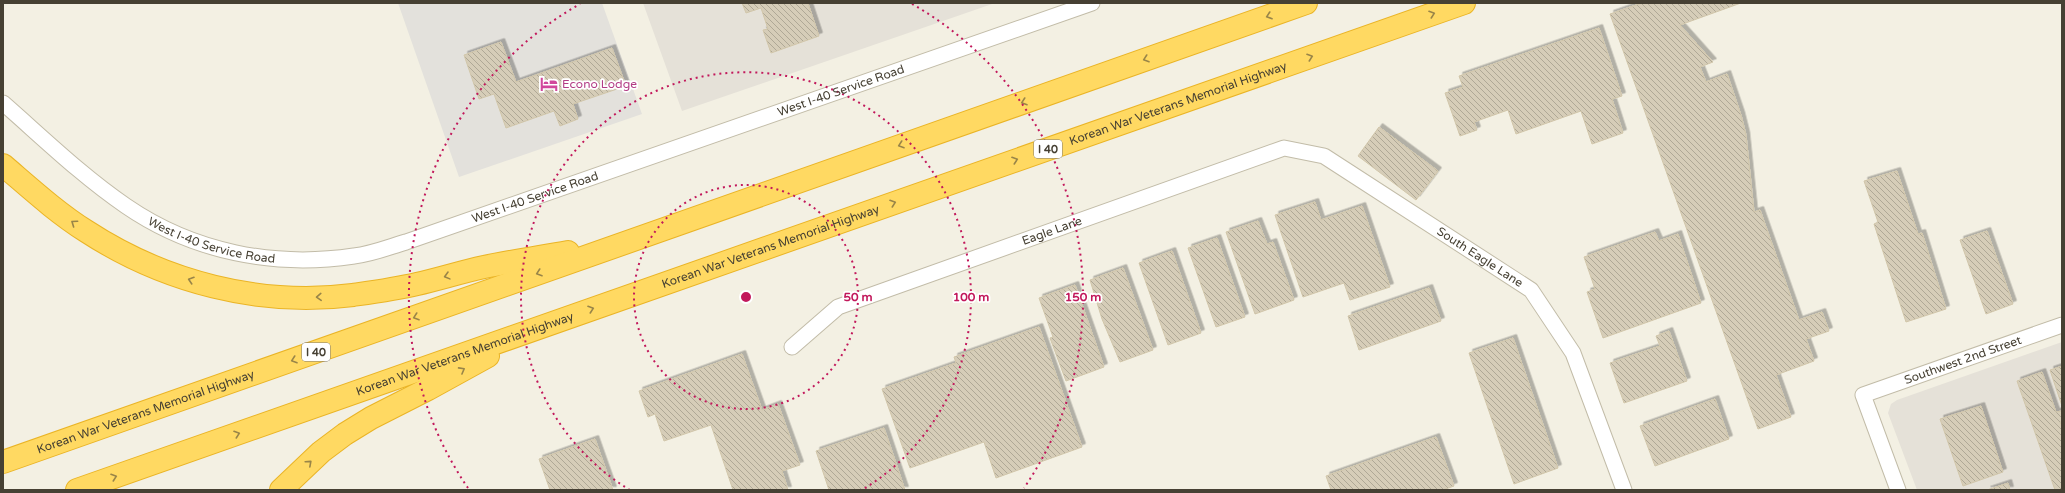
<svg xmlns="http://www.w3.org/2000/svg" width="2065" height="493" font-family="'Varela Round',sans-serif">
	<defs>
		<pattern id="building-back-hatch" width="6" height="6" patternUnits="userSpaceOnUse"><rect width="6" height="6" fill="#d6cdb8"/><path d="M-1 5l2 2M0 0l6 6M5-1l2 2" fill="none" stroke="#afa896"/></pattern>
		<filter id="shadow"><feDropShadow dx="3.5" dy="-3.5" stdDeviation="0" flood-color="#0004"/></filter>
	</defs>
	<rect width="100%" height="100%" fill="#f3f0e3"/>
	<path fill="#e5e1d8" d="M643,3H995L682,111Z
		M2062,342V490H1917L1888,413L1891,404L1897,400Z"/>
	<path fill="#e3e1dc" d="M398,3H602L642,114L459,177Z"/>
	<path fill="url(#building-back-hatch)" stroke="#d1c6aa" filter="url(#shadow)" d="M742,3H808L819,36L771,53L763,30L768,29L761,8L746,13Z
		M1642,3H1741L1680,25L1713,62L1700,67L1706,82L1727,74L1741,115L1746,135L1754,212L1760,210L1799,320L1822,312L1829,331L1806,339L1814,361L1776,375L1791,417L1758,429L1610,14Z
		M1599,28L1622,96L1612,99L1623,133L1592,144L1581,111L1516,134L1508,110L1474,122L1477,130L1460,136L1445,93L1463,87L1459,76Z
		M501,42L516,82L612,48L626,86L573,104L578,119L560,126L554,111L506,128L494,94L479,99L464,55Z
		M1379,127L1438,171L1416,200L1358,156Z
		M1897,171L1918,234L1922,233L1946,309L1906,322L1874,224L1878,222L1864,181Z
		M1315,202L1321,220L1362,206L1390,287L1350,300L1344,283L1303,297L1275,215Z
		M1258,221L1267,244L1273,242L1294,300L1255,314L1226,232Z
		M1987,231L2013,304L1986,314L1960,240Z
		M1655,232L1659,241L1678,234L1701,303L1603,338L1587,292L1595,289L1584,257Z
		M1217,238L1245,317L1216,327L1188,248Z
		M1172,251L1201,333L1168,345L1139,263Z
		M1123,268L1153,350L1120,362L1102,319L1090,280Z
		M1075,285L1104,367L1066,381L1050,338L1053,337L1039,298Z
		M1429,288L1441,321L1359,350L1348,316Z
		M1039,327L1082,447L996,478L984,442L910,468L882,389L956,363L954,357Z
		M1669,331L1687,381L1624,403L1610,363L1660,346L1656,336Z
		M1513,338L1558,468L1514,484L1469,353Z
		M742,354L762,410L778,404L800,465L782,471L788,490H733L711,425L664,441L655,414L648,417L639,391Z
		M2062,366V406L2050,370Z
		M2042,372L2056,412L2062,411V421L2060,422L2062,427V490H2055L2017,381Z
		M1715,399L1729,439L1655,466L1640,426Z
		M1981,406L2003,472L1963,486L1940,419Z
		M884,428L905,490H829L816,451Z
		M1436,437L1454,486L1443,490H1331L1326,476Z
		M595,439L613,490H550L539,459Z
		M2008,483L2010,490H1987Z"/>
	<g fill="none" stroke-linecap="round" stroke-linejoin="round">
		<g stroke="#c2bca8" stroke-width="17">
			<g id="street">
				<path id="s1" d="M3,103C43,138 82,176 126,206C193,252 274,268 354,256C372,254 389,247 406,242L1092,3"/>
				<path id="s2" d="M792,347L838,307L1284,148L1324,156L1531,290L1573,353L1624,490"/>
				<path id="s3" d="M1898,490L1863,395L2062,325"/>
			</g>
		</g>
		<g stroke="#eab426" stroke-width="24">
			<g id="highway">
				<path d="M3,165C30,188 56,212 86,231C164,282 260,307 353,295C374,292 396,289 417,284C439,279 461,272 484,267C512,261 540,257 568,252"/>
				<path id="s4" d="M3,462L1306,3"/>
				<path id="s5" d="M77,490L1464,3"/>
				<path d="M281,490L321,452L345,434L371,418L428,389L488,356"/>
			</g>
		</g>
		<use href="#street" stroke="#fff" stroke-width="15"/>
		<use href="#highway" stroke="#ffd962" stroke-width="22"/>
	</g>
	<defs><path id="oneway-chevron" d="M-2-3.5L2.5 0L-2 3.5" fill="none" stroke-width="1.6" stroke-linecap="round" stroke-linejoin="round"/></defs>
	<g stroke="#998548">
		<use href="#oneway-chevron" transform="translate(1432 14) rotate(-19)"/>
		<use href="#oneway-chevron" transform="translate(1269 16) rotate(161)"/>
		<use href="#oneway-chevron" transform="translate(1310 57) rotate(-19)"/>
		<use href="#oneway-chevron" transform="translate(1146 59) rotate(161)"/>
		<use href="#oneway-chevron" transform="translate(1024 102) rotate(161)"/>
		<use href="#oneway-chevron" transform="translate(901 145) rotate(161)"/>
		<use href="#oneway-chevron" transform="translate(1015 160) rotate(-19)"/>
		<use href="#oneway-chevron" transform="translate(893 203) rotate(-19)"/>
		<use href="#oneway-chevron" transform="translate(74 223) rotate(-145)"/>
		<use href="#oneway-chevron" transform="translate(539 273) rotate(161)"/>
		<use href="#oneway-chevron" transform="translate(447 276) rotate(165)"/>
		<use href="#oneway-chevron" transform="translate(191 280) rotate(-162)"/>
		<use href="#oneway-chevron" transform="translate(319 297) rotate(177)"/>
		<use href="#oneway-chevron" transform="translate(591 309) rotate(-19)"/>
		<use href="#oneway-chevron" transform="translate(416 317) rotate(161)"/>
		<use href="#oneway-chevron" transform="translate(294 360) rotate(161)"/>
		<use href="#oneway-chevron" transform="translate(462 370) rotate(-29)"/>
		<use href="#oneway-chevron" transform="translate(237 434) rotate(-19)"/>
		<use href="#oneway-chevron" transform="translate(309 463) rotate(-42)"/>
		<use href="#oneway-chevron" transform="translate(114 477) rotate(-19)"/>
	</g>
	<g fill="none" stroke="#c2185b" stroke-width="2" stroke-dasharray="2 4">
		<circle cx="746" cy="297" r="112"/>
		<path d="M630 490A225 225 0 1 1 862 490"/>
		<path d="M468 488A337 337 0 0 1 580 4M912 4A337 337 0 0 1 1024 488"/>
	</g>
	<defs>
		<g id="hotel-bare" transform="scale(1.38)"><path d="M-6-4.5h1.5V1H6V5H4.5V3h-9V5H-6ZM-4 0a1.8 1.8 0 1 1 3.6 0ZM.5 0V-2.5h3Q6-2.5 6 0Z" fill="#d1479c" stroke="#fff" stroke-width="2.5" paint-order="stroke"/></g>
	</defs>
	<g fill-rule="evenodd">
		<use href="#hotel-bare" x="549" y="84"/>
	</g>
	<g text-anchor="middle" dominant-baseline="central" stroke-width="3.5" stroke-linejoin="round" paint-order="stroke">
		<g fill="#fff" stroke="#7e7970" stroke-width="1">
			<rect x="1034" y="140" width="28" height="18" rx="3"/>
			<rect x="302" y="343" width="28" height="18" rx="3"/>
		</g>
		<g font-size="11" font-weight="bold" fill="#464033">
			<text x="1048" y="149">I 40</text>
			<text x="316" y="352">I 40</text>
		</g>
		<g font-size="12" fill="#b23c85" stroke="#fff" text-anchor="start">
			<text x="562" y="84">Econo Lodge</text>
		</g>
		<g font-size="12" fill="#464033" stroke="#fff">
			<text stroke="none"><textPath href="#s1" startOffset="914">West I-40 Service Road</textPath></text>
			<text stroke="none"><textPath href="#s5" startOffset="1167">Korean War Veterans Memorial Highway</textPath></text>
			<text stroke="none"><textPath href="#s1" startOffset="590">West I-40 Service Road</textPath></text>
			<text stroke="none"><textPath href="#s2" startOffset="288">Eagle Lane</textPath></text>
			<text stroke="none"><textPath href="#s1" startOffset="254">West I-40 Service Road</textPath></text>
			<text stroke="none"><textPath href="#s5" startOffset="735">Korean War Veterans Memorial Highway</textPath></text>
			<text stroke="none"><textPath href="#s2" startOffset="761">South Eagle Lane</textPath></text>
			<text stroke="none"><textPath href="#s5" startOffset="411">Korean War Veterans Memorial Highway</textPath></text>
			<text stroke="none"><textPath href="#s3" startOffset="207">Southwest 2nd Street</textPath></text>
			<text stroke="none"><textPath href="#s4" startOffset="151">Korean War Veterans Memorial Highway</textPath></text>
		</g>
	</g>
	<circle cx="746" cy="297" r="6" fill="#c2185b" stroke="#fff" stroke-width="2"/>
	<g font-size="12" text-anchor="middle" font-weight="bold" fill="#c2185b" stroke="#fff" stroke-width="3.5" stroke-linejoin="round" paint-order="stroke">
		<text x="858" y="301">50 m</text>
		<text x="971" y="301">100 m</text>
		<text x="1083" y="301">150 m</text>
	</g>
	<rect width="2065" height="493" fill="none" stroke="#464033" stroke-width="8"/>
</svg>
